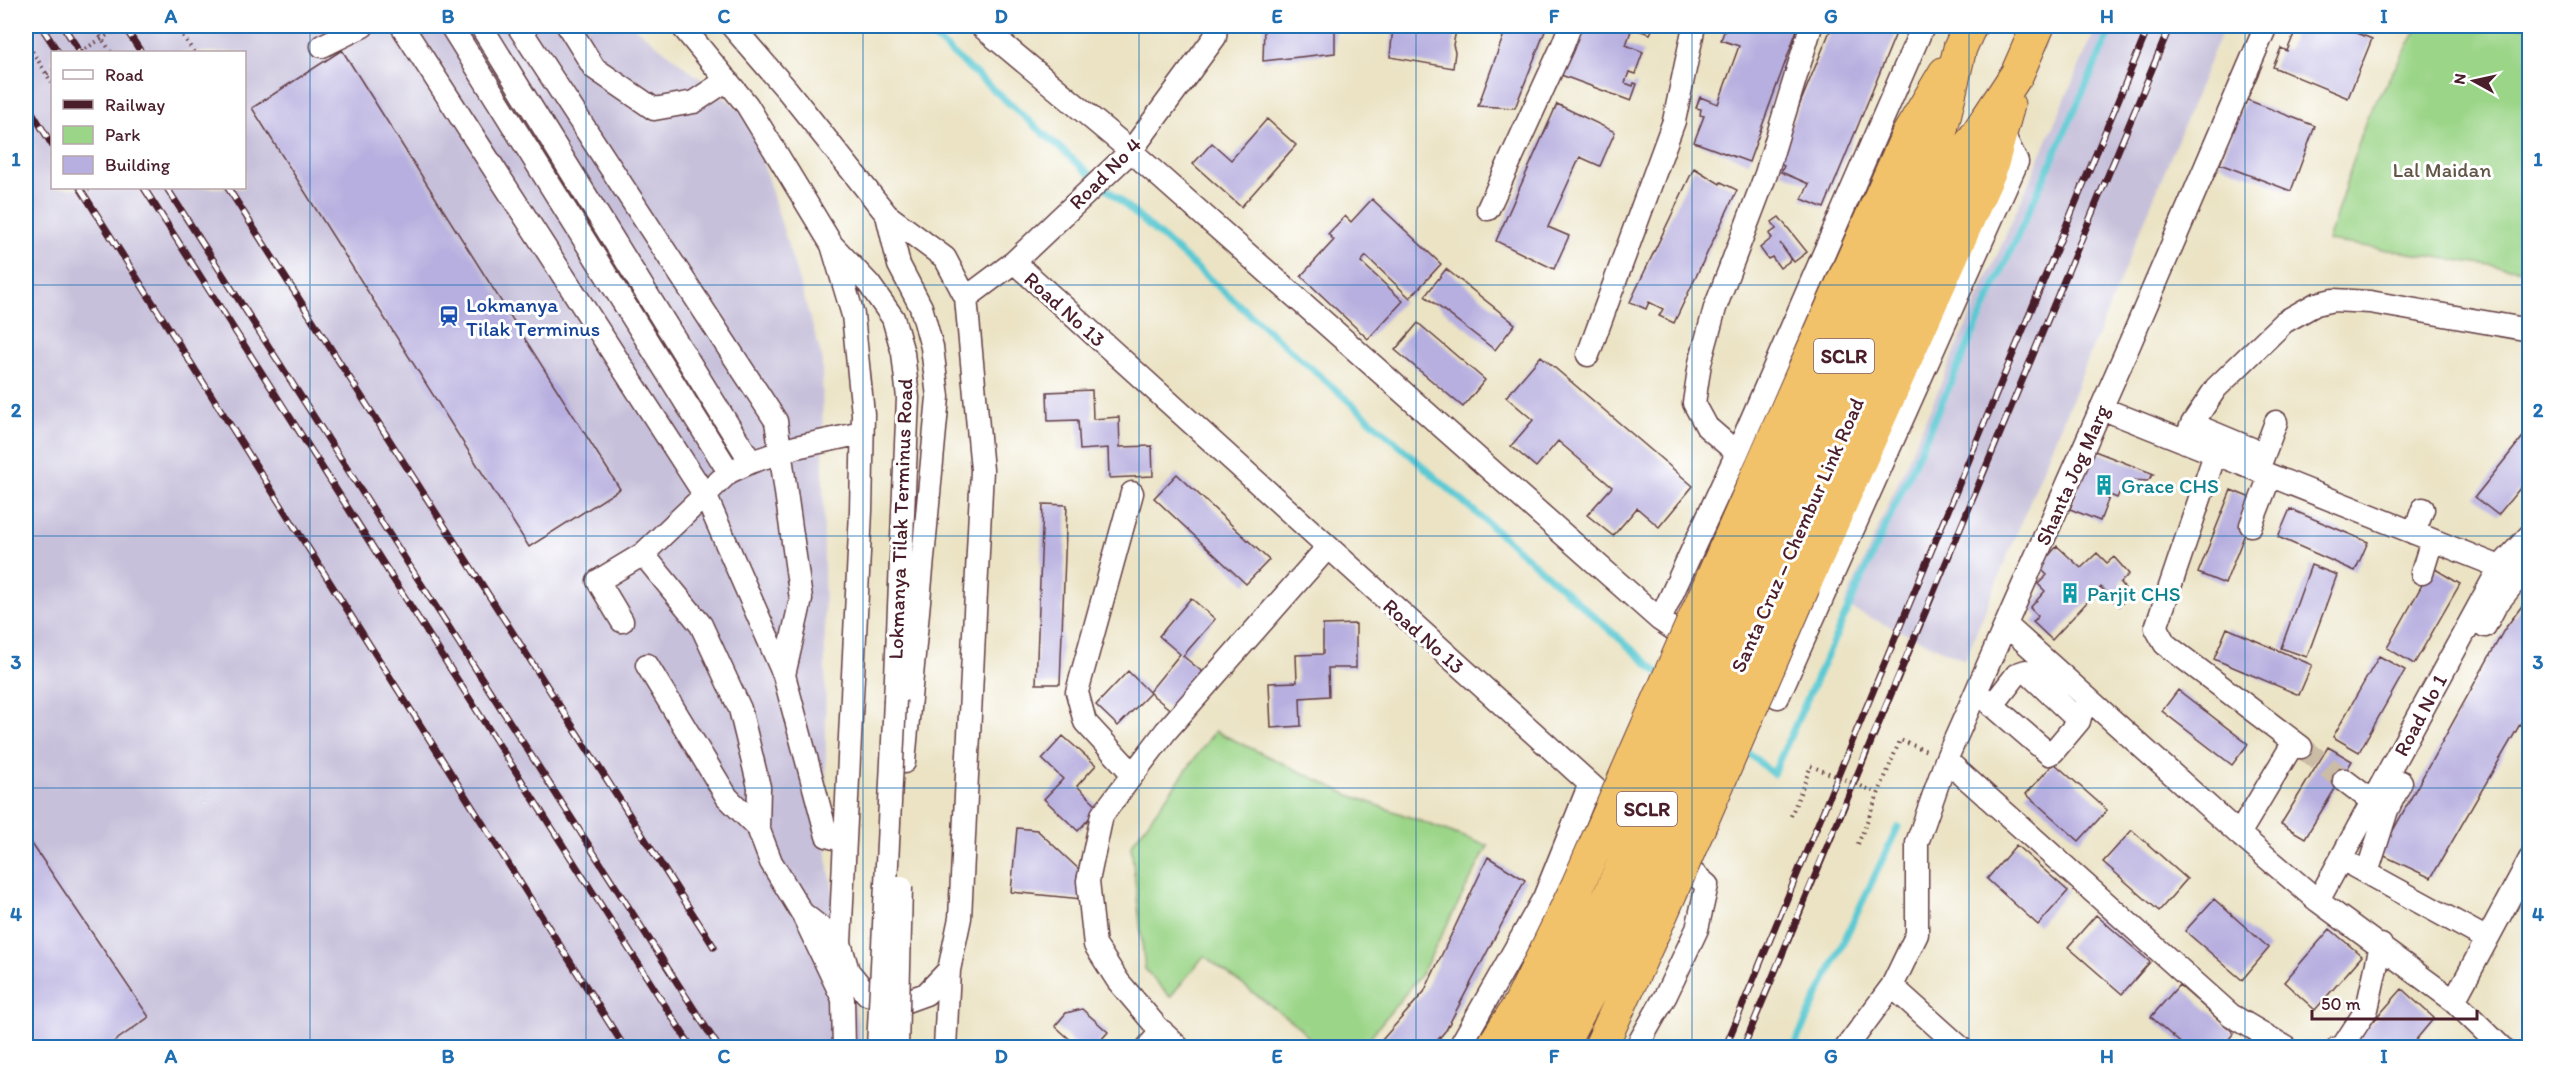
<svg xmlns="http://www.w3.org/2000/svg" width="2555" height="1073" font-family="Itim,sans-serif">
	<rect width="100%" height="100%" fill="#fff"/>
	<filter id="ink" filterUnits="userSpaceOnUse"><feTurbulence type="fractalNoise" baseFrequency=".0167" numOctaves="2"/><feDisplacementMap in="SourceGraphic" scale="12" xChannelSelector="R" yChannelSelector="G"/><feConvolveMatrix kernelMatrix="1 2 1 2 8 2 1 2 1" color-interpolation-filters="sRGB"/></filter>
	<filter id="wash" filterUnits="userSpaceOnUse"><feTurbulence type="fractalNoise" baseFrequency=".008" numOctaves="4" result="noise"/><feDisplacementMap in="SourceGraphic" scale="24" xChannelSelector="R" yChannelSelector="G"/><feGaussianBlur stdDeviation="1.35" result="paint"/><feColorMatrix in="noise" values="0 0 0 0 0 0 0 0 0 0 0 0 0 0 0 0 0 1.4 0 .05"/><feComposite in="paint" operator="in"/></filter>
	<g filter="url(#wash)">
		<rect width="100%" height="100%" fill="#ebe3c4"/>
		<path fill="#c6c0da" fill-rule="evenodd" d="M26,26H633L749,117L822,357L827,858L862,1047H26ZM52,52H244V188H52Z
			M2097,26H2224L1965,660L1844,606Z"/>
		<path fill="#9bd588" stroke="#727a5a" stroke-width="1.5" d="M2419,26H2529V271L2328,241L2367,117Z
			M1215,731L1347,794L1488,846L1422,973L1362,1047H1317L1299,1027L1204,956L1170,997L1145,969L1131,845Z"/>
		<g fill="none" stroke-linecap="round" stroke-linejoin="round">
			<path stroke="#5cc9d3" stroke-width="7" d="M921,26L1661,675
				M1743,748L1773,774L2113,26
				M1793,1048L1898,827"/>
		</g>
		<g id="blocks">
			<path fill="#b7afdf" d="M1264,26H1335V53L1263,61Z
				M1396,26H1457L1453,45L1455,52L1453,68L1390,57L1393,27Z
				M1507,26H1547L1515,108L1478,106Z
				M1579,26H1654L1650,34L1632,28L1626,45L1643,52L1635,74L1629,72L1625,83L1633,86L1634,83L1637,84L1631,101L1561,75Z
				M1726,26L1798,27L1749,162L1694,142L1704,116L1700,115L1701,109L1696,108L1700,97L1718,104L1739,46L1721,40Z
				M1832,26H1899L1824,208L1802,199L1809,184L1781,172L1784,166L1776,162Z
				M2290,26H2340L2372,39L2348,98L2273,67L2281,48L2287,51L2294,34L2287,31Z
				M342,50L620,489L529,547L252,108Z
				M2245,99L2315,126L2291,191L2220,164Z
				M1557,104L1615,132L1600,166L1580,157L1548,227L1569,236L1554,269L1496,241Z
				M1267,119L1296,145L1241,207L1193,164L1212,143L1231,160Z
				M1694,168L1720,184L1721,182L1737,190L1674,323L1659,316L1663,309L1649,302L1646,309L1630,302Z
				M1372,199L1441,264L1410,298L1366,256L1361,262L1403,301L1368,339L1301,276L1334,240L1328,234L1345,216L1351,222Z
				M1779,217L1807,252L1794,262L1780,243L1791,260L1780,268L1772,257L1768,259L1760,248L1772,238L1769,234L1776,229L1772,222Z
				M1446,269L1515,324L1495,350L1425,296Z
				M1418,323L1485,380L1463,407L1395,350Z
				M1541,356L1693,486L1659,527L1637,508L1613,536L1587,515L1612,487L1558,441L1536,467L1511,446L1533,420L1506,397Z
				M1092,390L1093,419L1119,417L1120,447L1152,446L1153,476L1109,478L1108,448L1080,450L1078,420L1048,421L1047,392Z
				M2530,428V476L2498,515L2475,497Z
				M2092,450L2154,474L2147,481L2133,480L2126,491L2121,489L2117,498L2110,495L2100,521L2070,509Z
				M1177,474L1269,560L1246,584L1154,498Z
				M2231,490L2258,501L2225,584L2198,573Z
				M1043,504L1067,505L1060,684H1036Z
				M2290,509L2368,542L2355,571L2278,537Z
				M2057,546L2081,568L2097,553L2107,563L2114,557L2129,574L2120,583L2131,595L2119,606L2101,587L2052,640L2033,622L2038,616L2030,608L2045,591L2038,584L2047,575L2039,567Z
				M2311,565L2337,575L2307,657L2281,648Z
				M2432,567L2460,584L2414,664L2387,648Z
				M2530,595V707L2431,878L2380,854L2504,630Z
				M1191,598L1215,619L1183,656L1205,674L1173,712L1150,693L1118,726L1096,705L1128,671L1149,692L1180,654L1159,636Z
				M1356,624V668H1328L1329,696L1300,698L1301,726L1271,728L1269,683L1297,682L1296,655L1323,654V625Z
				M2227,628L2312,665L2299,695L2214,659Z
				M2379,656L2405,670L2359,752L2333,737Z
				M2178,690L2248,744L2232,765L2162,711Z
				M1063,736L1096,765L1077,786L1099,807L1078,831L1044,799L1063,779L1042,759Z
				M2328,747L2352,761L2305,838L2281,824Z
				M2054,763L2107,810L2079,841L2026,794Z
				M1017,828L1037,830L1084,874L1082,899L1011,892Z
				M2132,830L2187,879L2159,911L2103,862Z
				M26,835L149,1017L105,1048H35L26,1034Z
				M2016,845L2068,891L2038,925L1987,879Z
				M1488,857L1525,880L1446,1030L1431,1048H1375L1424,992Z
				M2214,899L2269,948L2242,980L2185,931Z
				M2096,915L2150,962L2122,994L2068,947Z
				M2330,929L2362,956L2315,1010L2284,982Z
				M2179,985L2234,1033L2221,1048H2186L2151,1017Z
				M2402,989L2434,1018L2409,1048H2363L2356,1041Z
				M1082,1009L1108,1032L1094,1048H1070L1074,1043L1055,1026L1066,1013Z"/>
		</g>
	</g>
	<g filter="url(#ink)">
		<use href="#blocks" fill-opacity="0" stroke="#623c42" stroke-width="1.5"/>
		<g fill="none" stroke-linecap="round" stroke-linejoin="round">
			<path stroke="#cbbca5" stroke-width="22" stroke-dasharray="22 11" stroke-linecap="butt" d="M2301,747L2344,780"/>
			<g stroke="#623c42" stroke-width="25">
				<path id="minor" d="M402,26L706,497L784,675L827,836L844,841
					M451,26L729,472
					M481,26L751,462
					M518,26L776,421L801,599L784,675
					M568,26L594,68L654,109L694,102L727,80
					M682,26L747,105L832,245L869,284L893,318L903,353L908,398L895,700
					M732,26L788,91L887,215L899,265L921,307L932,347L938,397L904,762
					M981,26L1131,151L1660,620L1697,645
					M322,46L363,26
					M1488,209L1562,47L1570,26
					M887,215L945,258L966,298L982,470L960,918L949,970L945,1048
					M832,245L853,315L863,414L861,511L840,943L848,971L867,994L901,1003L926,994L949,970
					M1014,262L1622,813
					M966,298L1014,262L1131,151L1215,37L1216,26
					M1588,355L1674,121L1694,26
					M2101,408L2500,567
					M2192,424L2264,454
					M2185,442L2192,424L2216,388L2284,322L2316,304L2333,300L2370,302L2530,330
					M1737,453L1707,427L1694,403L1700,363L1715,308L1766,174L1811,26
					M2215,454L2156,628L2165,644L2301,747
					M2259,467L2276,422
					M1132,493L1077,692L1085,722L1133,774
					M2251,525L2270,476
					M2414,533L2423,509
					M2422,573L2432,540
					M1660,620L1737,453L1923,26
					M622,621L598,581L643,554
					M2006,625L2239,834L2318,901L2454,1001L2502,1048
					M2485,626L2496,605L2530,563
					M647,665L727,797L758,828
					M1750,679L1778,697L2017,162L2001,130
					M1977,692L2049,754L2053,752L2079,721L2081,713L2090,703
					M1992,706L2017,674L2026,671L2079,721
					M1946,760L2231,1015L2287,1048
					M2344,780L2373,802
					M2239,834L2294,742
					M2354,866L2487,939
					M2367,873L2387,810L2401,782
					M2318,901L2500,567L2530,535
					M804,917L843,999L844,1048
					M840,943L802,913L771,862L758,828L759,787L740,709L701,625L643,554L729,472L751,462L796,447L862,433
					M1892,986L1961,1048
					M2454,1001L2530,859
					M1147,1048L1162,1031
					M1179,1048L1157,1027L1118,981L1095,945L1088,881L1102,815L1166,731L1327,548
					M1459,1048L1544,898L1589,786
					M1636,1048L1666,995L1697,929L1707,885L1672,855
					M1846,1048L1892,986L1917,934V843L1946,760L2130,343L2266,26
					M2337,1048L2343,1046L2367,1009L2381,945"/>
			</g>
			<g stroke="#623c42" stroke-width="35">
				<path id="highway" d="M1724,552L1908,135L1945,73
					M1751,564L1937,147L1960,48L1970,26
					M1779,575L1962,157L2017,74L2038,26
					M1804,585L1990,170L2008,105"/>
			</g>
			<path stroke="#623c42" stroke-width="4" stroke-dasharray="1.5 4.5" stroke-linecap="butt" d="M93,26L111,52
				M176,26L194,52
				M26,41L52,83
				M47,74L52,70
				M88,189L90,188
				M1791,816L1811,766
				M1858,844L1900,740L1927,751"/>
			<use href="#minor" stroke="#fff" stroke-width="22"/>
			<use href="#highway" stroke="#f2c26a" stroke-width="33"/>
			<g stroke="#4a1f2b" stroke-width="7">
				<path id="rail" d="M41,26L58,52
					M63,26L80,52
					M124,26L141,52
					M26,102L52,145
					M80,188L625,1048
					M144,188L692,1048
					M167,188L719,1048
					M228,188L714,947
					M1725,1048L2149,26
					M1743,1048C1884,706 2029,367 2170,26"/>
			</g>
			<use href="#rail" stroke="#fff" stroke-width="4.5" stroke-dasharray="14" stroke-linecap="butt"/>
			<g stroke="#623c42" stroke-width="25" stroke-linecap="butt">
				<path id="minor-bridge" d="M878,1048L895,700
					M897,1048L901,887"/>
			</g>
			<g stroke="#623c42" stroke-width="35" stroke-linecap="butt">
				<path id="highway-bridge" d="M1492,1048L1520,1004L1577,887L1724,552
					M1530,1048L1610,895L1751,564
					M1560,1048L1634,907L1779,575
					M1600,1048L1660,917L1804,585"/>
			</g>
			<path stroke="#623c42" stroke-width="4" stroke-dasharray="1.5 4.5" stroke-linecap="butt" d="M80,52L122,26
				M1811,766L1878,793"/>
			<use href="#minor-bridge" stroke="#fff" stroke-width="22"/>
			<use href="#highway-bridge" stroke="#f2c26a" stroke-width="33"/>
		</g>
	</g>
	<path fill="none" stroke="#1f6fb2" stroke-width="1.5" stroke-opacity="0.55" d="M310,26V1048M586,26V1048M863,26V1048M1139,26V1048M1416,26V1048M1692,26V1048M1969,26V1048M2245,26V1048M26,285H2530M26,536H2530M26,788H2530"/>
	<defs>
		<g id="station-bare" transform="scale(1.62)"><path d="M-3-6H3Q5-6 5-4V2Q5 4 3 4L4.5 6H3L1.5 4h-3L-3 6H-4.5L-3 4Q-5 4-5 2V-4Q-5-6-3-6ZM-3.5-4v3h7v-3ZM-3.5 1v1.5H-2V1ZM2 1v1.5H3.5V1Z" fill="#1a4fb4" stroke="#fff" stroke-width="2.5" paint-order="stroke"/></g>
		<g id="building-bare" transform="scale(1.62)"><path d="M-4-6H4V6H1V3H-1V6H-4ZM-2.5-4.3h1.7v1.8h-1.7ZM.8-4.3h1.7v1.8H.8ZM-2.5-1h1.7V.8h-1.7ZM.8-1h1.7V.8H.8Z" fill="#0f9aa8" stroke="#fff" stroke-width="2.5" paint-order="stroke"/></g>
	</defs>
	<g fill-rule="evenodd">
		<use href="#station-bare" x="449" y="316"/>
		<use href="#building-bare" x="2104" y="485"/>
		<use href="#building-bare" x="2070" y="593"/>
	</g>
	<g text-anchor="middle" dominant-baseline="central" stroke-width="6" stroke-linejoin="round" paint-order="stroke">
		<g fill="#fff" stroke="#80626b" stroke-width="1.5">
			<rect x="1814" y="339" width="60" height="34" rx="4.5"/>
			<rect x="1617" y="792" width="60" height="34" rx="4.5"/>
		</g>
		<g font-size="20" font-weight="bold" fill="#4a1f2b">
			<text x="1844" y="356">SCLR</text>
			<text x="1647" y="809">SCLR</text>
		</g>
		<g font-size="21" fill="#625647" stroke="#fff">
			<text x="2442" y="169">Lal Maidan</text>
		</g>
		<g font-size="21" fill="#4a1f2b" stroke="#fff">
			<text transform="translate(1105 173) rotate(-45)">Road No 4</text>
			<text transform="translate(1065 309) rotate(42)">Road No 13</text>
			<text transform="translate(2072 475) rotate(-66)">Shanta Jog Marg</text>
			<text transform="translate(900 519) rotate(-88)">Lokmanya Tilak Terminus Road</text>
			<text transform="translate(1797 535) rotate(-66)">Santa Cruz – Chembur Link Road</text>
			<text transform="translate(1424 636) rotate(42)">Road No 13</text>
			<text transform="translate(2420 715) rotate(-62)">Road No 1</text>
		</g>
		<g font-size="21" fill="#164399" stroke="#fff" text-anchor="start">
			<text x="466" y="304">Lokmanya<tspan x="466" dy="24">Tilak Terminus</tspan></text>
		</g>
		<g font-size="21" fill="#0d838f" stroke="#fff" text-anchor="start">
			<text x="2121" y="485">Grace CHS</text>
			<text x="2087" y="593">Parjit CHS</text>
		</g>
	</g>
	<rect width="2555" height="1073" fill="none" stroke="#fff" stroke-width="66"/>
	<rect x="51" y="51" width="195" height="138" fill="#ffffff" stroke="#b7a5aa" stroke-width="1.5"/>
	<rect x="63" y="70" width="30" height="9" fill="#ffffff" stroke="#b7a5aa" stroke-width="1.5"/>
	<text x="105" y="81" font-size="18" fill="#4a1f2b">Road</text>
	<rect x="63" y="100" width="30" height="9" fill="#4a1f2b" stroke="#b7a5aa" stroke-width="1.5"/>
	<text x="105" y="111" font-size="18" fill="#4a1f2b">Railway</text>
	<rect x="63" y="126" width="30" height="18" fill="#9bd588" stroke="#b7a5aa" stroke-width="1.5"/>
	<text x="105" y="141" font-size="18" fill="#4a1f2b">Park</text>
	<rect x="63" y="156" width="30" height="18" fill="#b7afdf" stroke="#b7a5aa" stroke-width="1.5"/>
	<text x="105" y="171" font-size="18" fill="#4a1f2b">Building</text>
	<g transform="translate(2474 81) rotate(278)" stroke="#ffffff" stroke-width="4.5" paint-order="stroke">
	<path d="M0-4.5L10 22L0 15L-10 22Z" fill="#4a1f2b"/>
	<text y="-9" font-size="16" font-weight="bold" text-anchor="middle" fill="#4a1f2b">N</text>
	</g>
	<path d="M2312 1010v9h165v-9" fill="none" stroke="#4a1f2b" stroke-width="3"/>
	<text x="2321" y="1010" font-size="18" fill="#4a1f2b" stroke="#ffffff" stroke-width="4.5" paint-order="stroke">50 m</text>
	<rect x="33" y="33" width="2489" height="1007" fill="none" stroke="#1f6fb2" stroke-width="2"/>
	<g font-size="20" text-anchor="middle" font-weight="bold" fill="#1f6fb2">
		<text x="171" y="23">A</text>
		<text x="448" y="23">B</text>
		<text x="724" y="23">C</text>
		<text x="1001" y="23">D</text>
		<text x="1277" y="23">E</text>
		<text x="1554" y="23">F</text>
		<text x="1831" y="23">G</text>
		<text x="2107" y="23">H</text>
		<text x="2384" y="23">I</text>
		<text x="16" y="166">1</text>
		<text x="2538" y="166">1</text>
		<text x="16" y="417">2</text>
		<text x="2538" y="417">2</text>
		<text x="16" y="669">3</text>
		<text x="2538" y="669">3</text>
		<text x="16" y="921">4</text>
		<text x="2538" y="921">4</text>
		<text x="171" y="1063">A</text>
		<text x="448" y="1063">B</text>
		<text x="724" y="1063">C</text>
		<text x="1001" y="1063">D</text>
		<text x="1277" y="1063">E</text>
		<text x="1554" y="1063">F</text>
		<text x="1831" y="1063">G</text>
		<text x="2107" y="1063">H</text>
		<text x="2384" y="1063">I</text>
	</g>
</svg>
